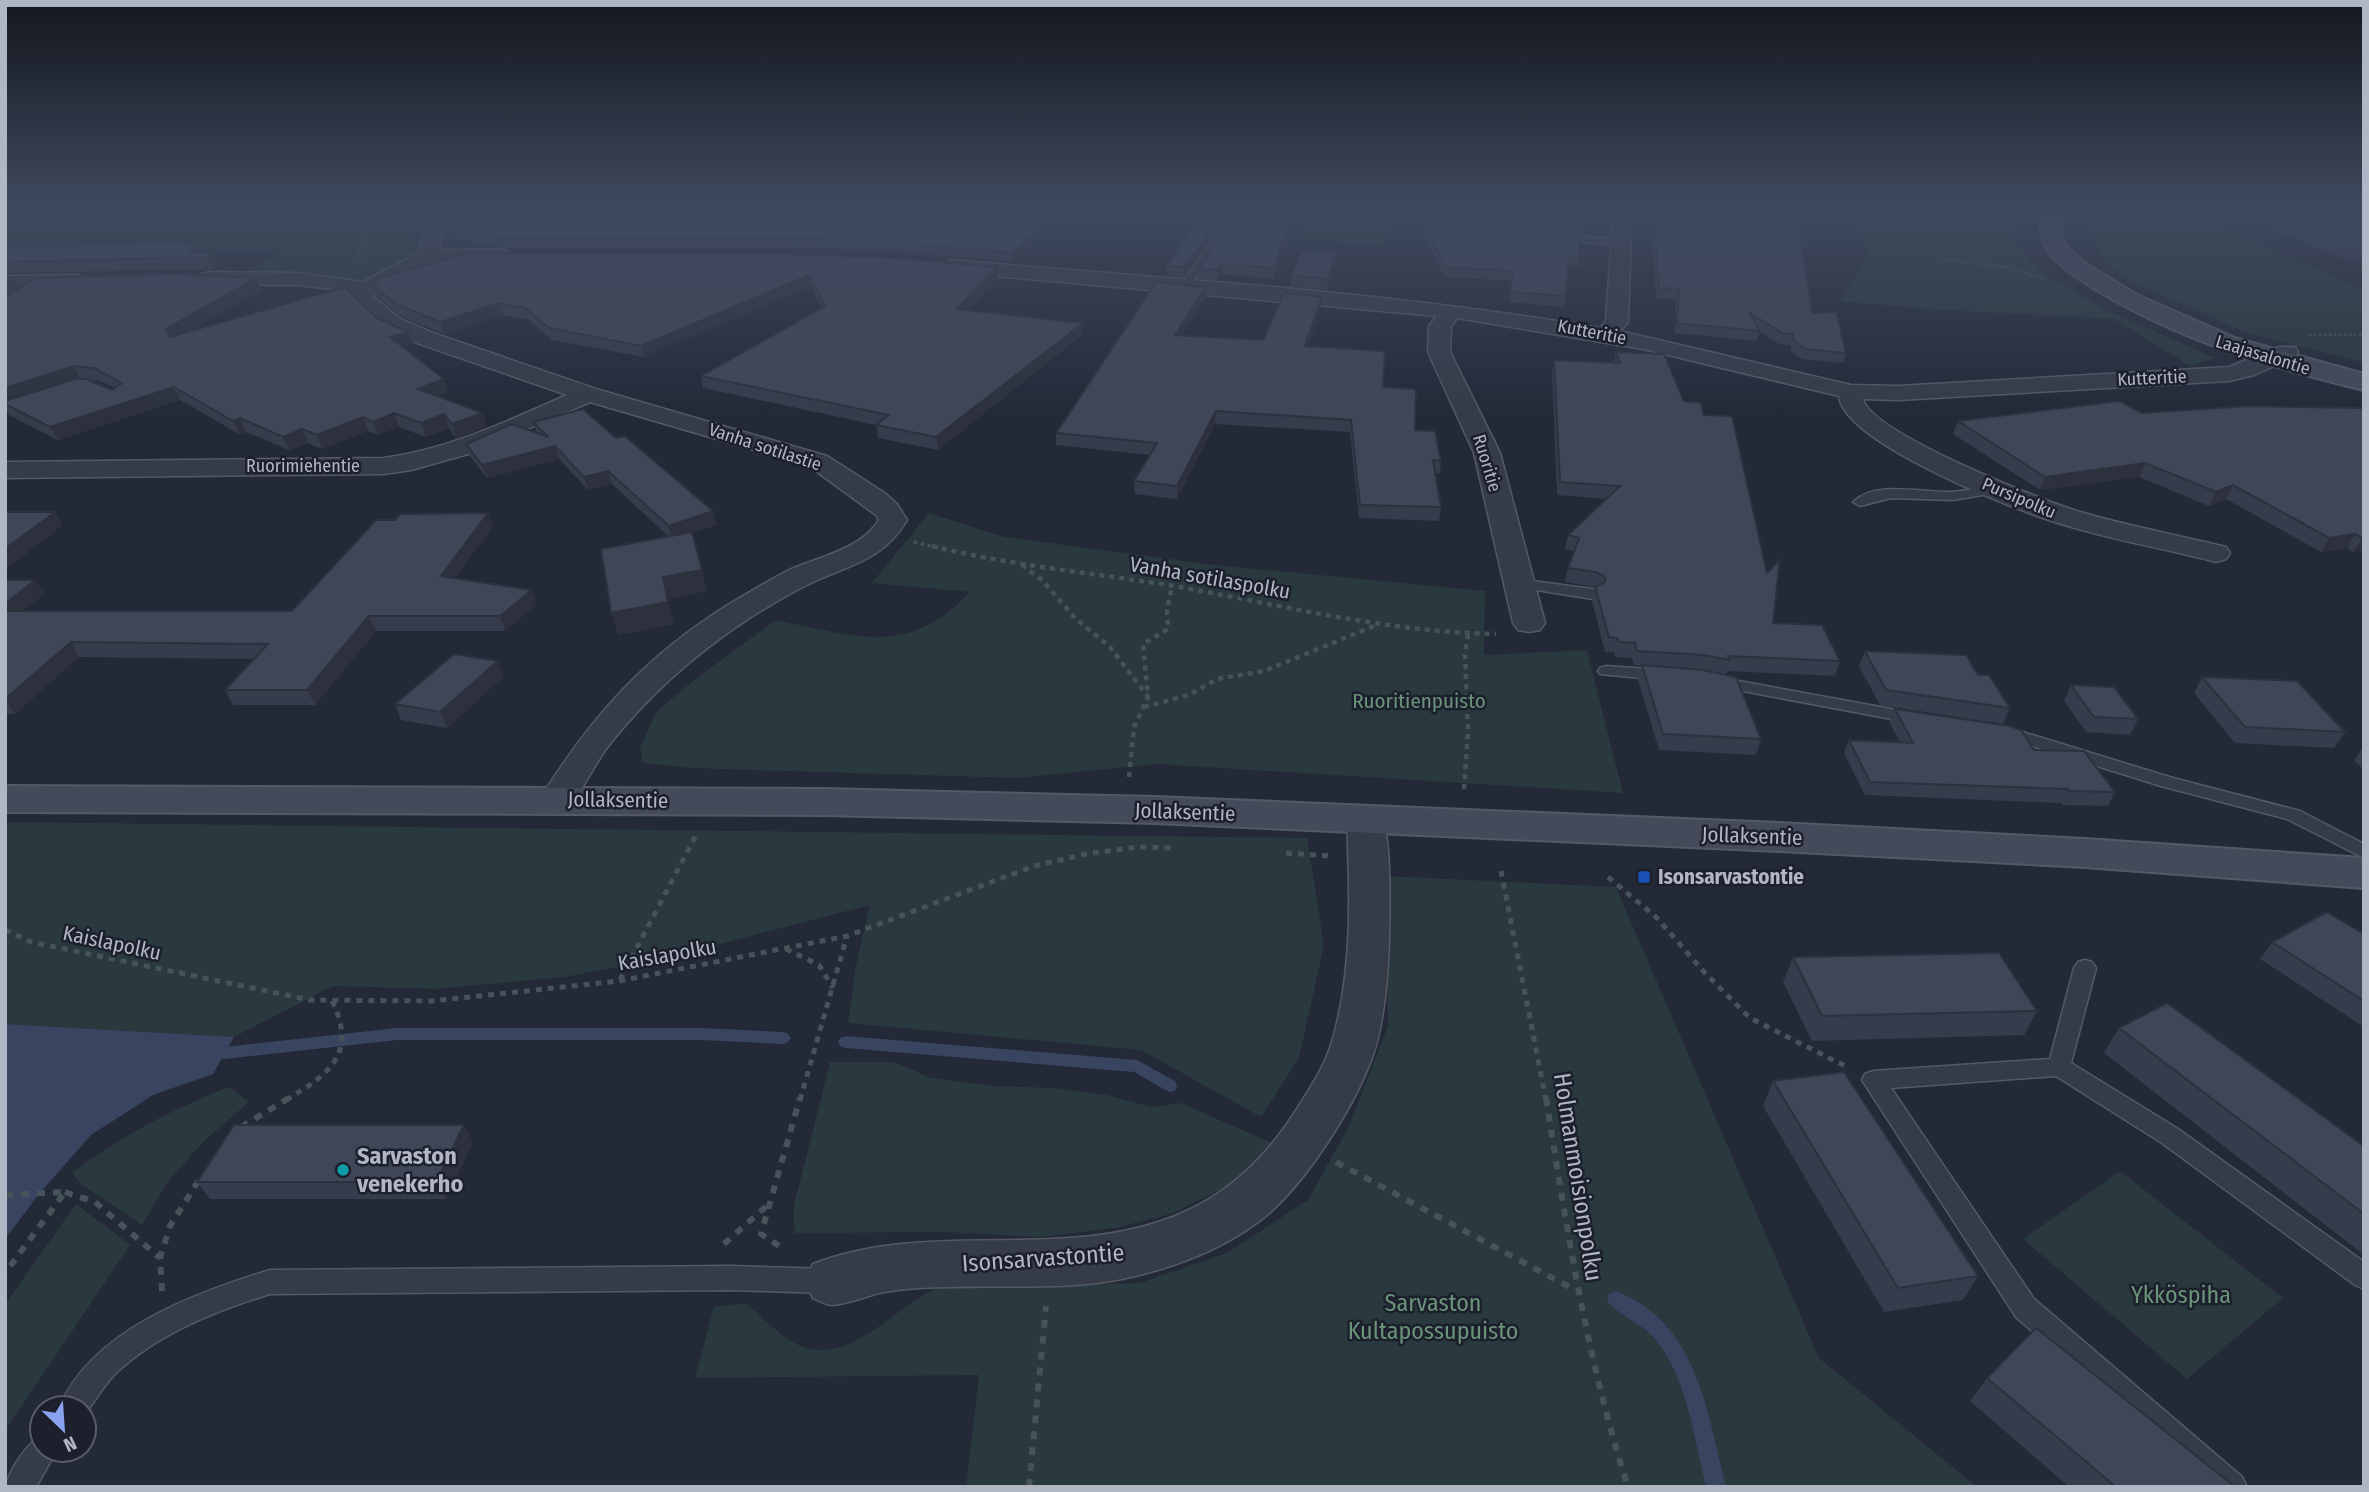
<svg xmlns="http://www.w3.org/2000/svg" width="2369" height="1492" font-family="'Fira Sans Condensed',sans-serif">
	<rect width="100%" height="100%" fill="#232937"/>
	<path fill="#29393d" d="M5,206H450L402,241H421L416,255L373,279L358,281L246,274L284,250L5,249Z
		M919,206H1394L1385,246L1301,239L1308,218Z
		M1844,206H2013V242L2041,272L2104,309L2215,358L2190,366L2114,319L1940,310L1840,301L1868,255Z
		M2094,206H2215L2178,208L2364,290V363L2245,332L2124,279L2101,257L2088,231Z
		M929,513L1004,537L1214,565L1485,591L1484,655L1587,650L1623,793L1157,764L1017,778L692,768L643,763L640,748L656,712L694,680L776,620C853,636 909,658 970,592L872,583Z
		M5,822L1307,838L1324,945L1299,1058L1261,1117L1141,1050L848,1023L856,965L870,905L674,956L565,977L436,989L333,986L234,1037L5,1024Z
		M1386,876L1616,887L1819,1358L1977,1487H966L979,1375L695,1378L714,1307L746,1303C763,1317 784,1342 807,1348C856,1361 896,1305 937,1288L1140,1283L1227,1253L1308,1200L1349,1126L1388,1026Z
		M830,1062H894L931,1078L993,1086L1052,1088L1107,1095L1152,1107L1181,1103L1274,1144L1230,1185L1171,1214L1115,1228L1041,1237L948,1232L795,1233L793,1209Z
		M229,1087L249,1102L202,1143L166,1184L142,1225L81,1184L72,1173C119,1137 174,1108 229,1087Z
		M2120,1171L2283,1298L2187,1379L2023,1239Z
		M76,1204L130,1245L5,1431V1304Z"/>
	<path fill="#394460" d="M5,1024L234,1037L213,1074L153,1095L91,1135L39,1194L5,1239Z"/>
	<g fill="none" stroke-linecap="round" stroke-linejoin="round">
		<path fill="#394460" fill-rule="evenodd" d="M397,1028H701L783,1032L788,1034L791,1038L788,1042L783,1044L701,1040H397L224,1059L218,1057L216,1053L218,1049L224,1047Z
			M846,1036L1137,1060L1175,1081L1177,1086L1175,1091L1169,1092L1134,1072L846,1048L840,1046L838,1042L840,1038Z
			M1616,1291C1698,1323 1707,1412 1726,1487H1706C1694,1439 1688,1380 1656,1340C1645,1325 1612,1312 1607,1300L1609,1294Z"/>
		<g stroke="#545966" stroke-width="3">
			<path id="lane" d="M1553,235L1622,239L1627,242L1622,245L1556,240L1551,237Z
				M1215,236L1223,238L1189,288H1181L1180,286Z
				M1995,485L2000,486V492L1953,500L1891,498L1860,506L1853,502C1876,480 1922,493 1951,492C1966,491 1980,488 1995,485Z
				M1517,579L1593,589L1601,594L1593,599L1512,586L1510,583Z
				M1606,666L1662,670L1670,675L1662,680L1600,674L1598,671L1600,668Z
				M1717,677L1913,713L1922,718L1913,723L1711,685L1709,682L1711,679Z
				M2003,726L2173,778L2300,811L2364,844V858L2287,819L2161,786L1997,735L1994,731L1997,727Z
				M2085,960L2092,962L2096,968L2071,1063L2178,1129L2364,1262V1289L2355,1285L2162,1143L2056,1076L1891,1088L2034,1299L2242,1477L2247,1487H2210L2016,1317L1862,1080L1865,1074L1873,1071L2050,1059L2074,968L2078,962Z
				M730,1266L827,1269L836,1273L840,1281L836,1289L827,1293L730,1290L270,1294C215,1311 159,1333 116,1373C104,1385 94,1402 84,1416V1408H59C92,1330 195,1293 270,1270Z
				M42,1436V1450H57L36,1487H5C10,1470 26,1443 42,1436Z"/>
		</g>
		<g stroke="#545966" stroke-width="3">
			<path id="street" d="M446,206H466L443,229L440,250H504L514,256L504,262H432L375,291L373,297L399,318L433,333L596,389L827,456L886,494L897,504L907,520C882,562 847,565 807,585C788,594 769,606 751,617C696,653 646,697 606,749C593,768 582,789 570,808L557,812L544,808L539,800C593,715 644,657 731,603C750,592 768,581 787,571C818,557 860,550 879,520L876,515L809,466L590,402L472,453L411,470L384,474L5,478V462L384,458C450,449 507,421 567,395L417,343L383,328L355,302L352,298L354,292L299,285L209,284L202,282L199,278L202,274L209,272L299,273L363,282L420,252L424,229Z
				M1614,206H1632L1628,322L1620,331L1851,385L1899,386L2229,367L2279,347H2295L2298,352L2295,357L2254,375L2229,381L1899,400L1863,399C1871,433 2043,501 2080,512C2128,526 2177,535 2226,547L2230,553L2226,559L2216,562C2163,548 2107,539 2055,522C2013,509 1843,442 1839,396L1643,349L1457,318L1451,327L1450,352L1500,453L1545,623L1540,630L1529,632L1518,630L1513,623L1474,453L1428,352L1429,326L1437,316L951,272L941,266L951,260C1168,279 1385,291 1600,328L1606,321Z
				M77,275L84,277L87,281L84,285L5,288V276Z
				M1366,808L1379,811C1393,833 1389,914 1389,942C1388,976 1385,1010 1377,1042C1362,1097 1304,1189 1258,1222C1219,1251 1170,1269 1122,1279C1067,1290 1009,1285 953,1287C930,1287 907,1288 884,1292C868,1295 849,1304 832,1305C826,1305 818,1300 813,1298L805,1281L813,1264C896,1232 983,1244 1070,1238C1172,1231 1243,1196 1298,1107C1311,1087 1325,1065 1332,1042C1353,971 1350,893 1347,820L1353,811Z"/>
		</g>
		<g stroke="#545966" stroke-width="4">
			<path id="secondary" d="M2042,206H2062L2061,234L2067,247L2086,264L2137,295L2235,338L2364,374V390C2269,367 2179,340 2095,289C2075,276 2049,262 2042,238C2039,228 2042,216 2042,206Z
				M5,786L825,789L1155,797L1779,823L2085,839L2364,858V888L2085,867L1779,851L1155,823L825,815L5,812Z"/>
		</g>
		<path stroke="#46545a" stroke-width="2.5" stroke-dasharray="2.5 2.5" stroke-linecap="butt" d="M2221,206L2243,216
			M5,216L67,206
			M1912,216L1921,211L1918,206
			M364,259L358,256L376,206
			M1941,259L2005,267L2044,279
			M2361,270H2364
			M2309,335H2364"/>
		<path stroke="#46545a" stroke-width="3.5" stroke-dasharray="3.5 3.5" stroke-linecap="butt" d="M914,542L939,548"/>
		<path stroke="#46545a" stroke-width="4.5" stroke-dasharray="5 5" stroke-linecap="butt" d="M932,546C1012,566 1094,573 1174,586C1281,605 1387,632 1496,634
			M1022,565L1042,580L1075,618L1110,647L1148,697
			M1144,707L1189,695L1217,679L1264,671L1379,624
			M1129,777L1134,727L1148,697L1143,644L1168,629L1167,610L1172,586
			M1464,789L1468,732L1465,655L1468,634"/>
		<path stroke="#46545a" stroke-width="5" stroke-dasharray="6 6" stroke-linecap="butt" d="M1286,853L1330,856
			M1501,871L1546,1100
			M1608,877L1656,917L1705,973L1750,1018L1847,1067
			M5,930L31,942L310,1000L432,1001L619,981L847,936L1034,866L1086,854L1138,847L1176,848
			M786,949L819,965L833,988
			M620,980L697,833
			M286,1100C329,1074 358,1054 332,1001
			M800,1100L847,936"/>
		<path stroke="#46545a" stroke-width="6" stroke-dasharray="8 8" stroke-linecap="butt" d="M1546,1098C1567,1230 1587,1360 1628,1487
			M241,1127L289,1098
			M1336,1162L1575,1290
			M65,1192L95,1202L160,1258
			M5,1195L65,1192L5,1273
			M724,1244L770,1203
			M779,1246L761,1234L800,1098
			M162,1291L160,1258L170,1226L199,1180
			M1029,1487L1046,1306"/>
		<use href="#lane" fill="#363b48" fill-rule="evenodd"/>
		<use href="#street" fill="#363b48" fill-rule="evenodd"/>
		<use href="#secondary" fill="#454a5b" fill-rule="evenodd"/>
	</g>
	<path fill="#363c4b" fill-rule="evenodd" d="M1416,206H1586L1582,234L1432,224L1579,258L1578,267H1568L1564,307L1509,302L1512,281L1444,277L1415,213Z
		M1651,206H1808L1810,209L1807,218H1798L1812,313L1846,353L1843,363L1802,359L1791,352V345L1779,344L1759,331L1757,341L1675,333L1676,300L1656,298Z
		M2230,206H2364V259L2346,260L2268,227L2269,223Z
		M471,210L968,225L1046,219V228L1013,262L892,251L792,247H500L455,238L451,226L473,218Z
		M1200,216L1289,226L1274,279L1221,274L1217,280L1199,279V268L1222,235L1216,233L1183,277L1167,276V266Z
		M5,245L200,252L220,264L213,269L5,273Z
		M464,254L998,278L967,310L1083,323V334L938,450L878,438L876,425L703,388L701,376L822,308L811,286L644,357L552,340L529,320L503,315L444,334L400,316L376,296L372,285Z
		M1336,264L1327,290L1291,287V275Z
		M5,278H13L19,289L256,278L261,290L188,332L377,318L408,332L413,344L403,347L448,392L437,396L487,426L456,438L449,428L426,437L399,427L378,435L368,431L322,449L308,443L289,450L246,432L239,434L180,400L58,440L9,415L5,409ZM89,380L100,381L115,388L112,390Z
		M1206,297L1182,336L1263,340L1322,297L1321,308L1308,347L1383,387L1415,430L1441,461L1440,473H1435L1441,507L1439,521L1359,518L1350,432L1215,424L1177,499L1135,494L1134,481L1150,455L1056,445V433Z
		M1616,352L1684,401L1704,415L1773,623L1840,661L1835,676L1727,671L1726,675L1761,739L1756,755L1659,750L1638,680L1642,666L1634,665L1632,658L1615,657L1614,652H1605L1592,601L1595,587L1565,582L1568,568L1574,551L1565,549L1568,535L1607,499L1557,495L1552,372L1554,360L1614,363Z
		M2364,408V550L2353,552L2347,548L2321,552L2226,499L2209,506L2139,477L2040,490L1953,434L1958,421L2142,413Z
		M533,422L616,438L713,511L716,525L692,533L707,591L668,599L674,624L618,635L669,537L612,484L588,490L559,459L487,478L470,456L466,444L537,434Z
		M488,513L493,526L455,578L537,604L505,631H376L315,705H233L225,690L254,659L79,657L15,714H5V580H35L44,594L23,611H292L395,520Z
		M1865,651L2010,708L2003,724L1880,705L1859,666Z
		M504,676L447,728L401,720L395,704Z
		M2202,677L2345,732L2334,748L2235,743L2194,693Z
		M2071,685L2138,719L2130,735L2086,732L2064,701Z
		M1895,709L2034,750L2115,792L2108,806L2063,805L2061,803L1865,795L1844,753L1849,740L1900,742L1889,722Z
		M2364,746V770L2354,760Z
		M2364,934V1027L2260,959L2272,942Z
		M1793,957L2037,1011L2024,1035L1812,1041L1783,982Z
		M2119,1028L2364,1146V1255L2104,1053Z
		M1773,1081L1978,1276L1963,1300L1884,1312L1763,1106Z
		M473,1142L446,1199H210L197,1182Z
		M1987,1378L2235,1487H2069L1970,1401Z"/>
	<path fill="#2c313d" d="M1290,216L1289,226L1274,279V268Z
		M1046,219V228L1013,262V253Z
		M1216,224V233L1183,277V267Z
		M197,245L202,257L191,253L190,250Z
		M215,252L220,264L213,269L208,257Z
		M1336,253V264L1327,290L1328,279Z
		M1222,264L1221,274L1217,280V270Z
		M997,267L998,278L958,321L956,309Z
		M809,275L811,286L644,357L641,346Z
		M13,278L20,290L5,299V283Z
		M256,278L261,290L172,342L166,329Z
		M1206,287V297L1175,347V335Z
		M1322,297L1321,308L1304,358L1305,346Z
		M499,303L503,315L444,334L440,322Z
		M1083,323V334L938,450L936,437Z
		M408,332L413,344L395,350L390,337Z
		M74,366L80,379L5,403V388Z
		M444,379L448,392L422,402L418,389Z
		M174,387L180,400L58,440L50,427Z
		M1216,411L1215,424L1177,499V486Z
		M394,413L399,427L378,435L373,422Z
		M483,413L487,426L456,438L452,424Z
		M444,414L449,428L426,437L421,423Z
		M363,417L368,431L322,449L317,435Z
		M240,418L246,432L239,434L233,421Z
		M302,429L308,443L289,450L283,437Z
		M555,446L559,459L487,478L482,465Z
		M2145,463L2139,477L2040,490L2045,477Z
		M608,471L612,484L588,490L584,477Z
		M2233,485L2226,499L2209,506L2216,492Z
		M713,511L716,525L672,539L669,526Z
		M55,512L63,525L5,570V549Z
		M488,513L493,526L447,590L441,576Z
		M2355,534L2347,548L2321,552L2329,538Z
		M2364,537V550L2353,552L2362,538Z
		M702,570L707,591L668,599L674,624L618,635L611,613L663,577Z
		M35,580L44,594L5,625V604Z
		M532,590L537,604L505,631L500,616Z
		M369,616L376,631L315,705L307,690Z
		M71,642L79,657L15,714L5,699Z
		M498,661L504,676L447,728L440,712Z
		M464,1125L473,1142L446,1199L436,1182Z"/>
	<path fill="#3f4657" stroke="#2c313d" stroke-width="2" d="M477,206H701L968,225L982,213L1046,219L1013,253L891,242L791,238H497L452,230L459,227L451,226L485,214L471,210Z
		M1417,206H1586L1584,224L1431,214L1428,217L1429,222L1434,224L1580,235L1579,258L1569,257L1566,296L1510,292L1513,271L1445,267Z
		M1653,206H1808L1810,209L1796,208L1812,313L1836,312L1846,353L1805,349L1794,341L1793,334L1782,333L1750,313L1759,331L1677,323L1679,289L1659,288Z
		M2298,206H2364V231H2360Z
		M1239,214L1290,216L1274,268L1222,264L1217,270L1199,268L1225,230L1224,226L1216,224L1183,267L1167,266L1200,216L1237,219Z
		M189,244L197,245L190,250H195L191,253L215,252L208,257L5,262V245Z
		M1302,250L1336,253L1328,279L1291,275Z
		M464,254H790L890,258L997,267L956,309L1083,323L936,437L876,425L889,415L701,376L825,306L809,275L641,346L549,328L525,308L499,303L440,322L396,304L372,285L382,277Z
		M175,274L256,278L166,329L170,337L345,287L377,318L408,332L390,337L444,379L418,389L483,413L452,424L444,414L421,423L394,413L373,422L363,417L317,435L302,429L283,437L240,418L233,421L174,387L50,427L5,404V401L75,379H86L112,390L122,383L94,368L74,366L5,388V297L37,278Z
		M5,278H13L5,283Z
		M1156,282L1206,287L1175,335L1263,340L1284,293L1322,297L1305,346L1385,351L1383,387L1416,389L1415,430L1435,431L1441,461L1433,460L1441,507L1360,505L1351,420L1216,411L1177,486L1134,481L1157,443L1056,433Z
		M1616,352L1664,354L1684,401L1701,403L1704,415L1732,416L1767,573L1780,559L1773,623L1822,625L1840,661L1728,656L1730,660L1703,655L1637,651L1635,643L1619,642L1617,638L1609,637L1595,587L1605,582V577L1596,572L1568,568L1579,538L1568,535L1620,486L1560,482L1554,360L1620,363Z
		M2119,401L2142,413L2248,406L2364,408V537L2362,538L2355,534L2329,538L2233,485L2216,492L2145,463L2045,477L1958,421Z
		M583,409L616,438L625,436L713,511L669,526L608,471L584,477L555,446L482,465L466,444L512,424L548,437L533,422Z
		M5,512H55L5,549Z
		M488,513L441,576L532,590L500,616H369L307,690H225L268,644L71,642L5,699V611H292L376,520H395L400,514Z
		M692,532L702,570L663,577L668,602L611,613L601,549Z
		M5,580H35L5,604Z
		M1865,651L1966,655L1978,675H1989L2010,708L1886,690Z
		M454,654L498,661L440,712L395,704Z
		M1642,665L1703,670L1736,677L1761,739L1663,734Z
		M2202,677L2297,681L2345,732L2245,727Z
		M2071,685L2114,687L2138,719L2094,717Z
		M1895,709L2010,726L2021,730L2034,750L2084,751L2115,792L2069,791L2068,789L1870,782L1849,740L1913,743Z
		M2327,912L2364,934V1001L2272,942Z
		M1999,953L2037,1011L1822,1016L1793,957Z
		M2167,1003L2364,1146V1214L2119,1028Z
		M1844,1072L1978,1276L1898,1288L1773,1081Z
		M234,1125H464L436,1182H197Z
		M2036,1328L2235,1487H2116L1987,1378Z"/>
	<linearGradient id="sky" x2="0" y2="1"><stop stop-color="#13171e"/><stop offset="0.5" stop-color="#3f495e"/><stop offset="1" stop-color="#3f495e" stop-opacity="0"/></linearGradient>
	<rect width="2369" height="415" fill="url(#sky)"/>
	<rect fill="#1a4fb4" stroke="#1c202d" stroke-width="2.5" x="1637" y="870" width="14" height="14" rx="3.5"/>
	<circle fill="#0f9aa8" stroke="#1c202d" stroke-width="2.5" cx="343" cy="1170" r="7"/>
	<g text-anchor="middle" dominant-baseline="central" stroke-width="5" stroke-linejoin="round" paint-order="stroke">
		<g font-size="18" fill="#b1b6c4" stroke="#1c202d">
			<text transform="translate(1592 332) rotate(11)">Kutteritie</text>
			<text transform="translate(2263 355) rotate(17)">Laajasalontie</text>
			<text transform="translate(2152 378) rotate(-3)">Kutteritie</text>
			<text transform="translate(765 447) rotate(18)">Vanha sotilastie</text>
			<text transform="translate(1487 463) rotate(73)">Ruoritie</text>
			<text x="303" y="466">Ruorimiehentie</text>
			<text transform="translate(2019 498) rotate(23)">Pursipolku</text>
		</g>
		<g font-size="21" fill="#b1b6c4" stroke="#1c202d">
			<text transform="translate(1210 578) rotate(10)">Vanha sotilaspolku</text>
			<text transform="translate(618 800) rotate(1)">Jollaksentie</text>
			<text transform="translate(1185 812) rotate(2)">Jollaksentie</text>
			<text transform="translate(1752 836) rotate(2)">Jollaksentie</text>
			<text transform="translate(112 943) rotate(12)">Kaislapolku</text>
			<text transform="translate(667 955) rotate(-10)">Kaislapolku</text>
		</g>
		<g font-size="21" fill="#6a937a" stroke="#1c202d">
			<text x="1419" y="701">Ruoritienpuisto</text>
		</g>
		<g font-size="21" font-weight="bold" fill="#b1b6c4" stroke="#1c202d" text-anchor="start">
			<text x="1658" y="877">Isonsarvastontie</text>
		</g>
		<g font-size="24" font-weight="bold" fill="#b1b6c4" stroke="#1c202d" text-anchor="start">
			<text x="357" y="1156">Sarvaston<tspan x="357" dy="28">venekerho</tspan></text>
		</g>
		<g font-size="24" fill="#b1b6c4" stroke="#1c202d">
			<text transform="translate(1578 1177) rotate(81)">Holmanmoisionpolku</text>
			<text transform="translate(1043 1258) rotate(-4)">Isonsarvastontie</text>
		</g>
		<g font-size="24" fill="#6a937a" stroke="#1c202d">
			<text x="2181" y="1295">Ykköspiha</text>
			<text x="1433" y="1303">Sarvaston<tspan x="1433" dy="28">Kultapossupuisto</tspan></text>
		</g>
	</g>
	<rect width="2369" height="1492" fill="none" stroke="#b1b6c4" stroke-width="14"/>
	<g transform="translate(63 1429) rotate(155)"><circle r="33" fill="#1c202d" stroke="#585c69" stroke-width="2"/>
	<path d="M0-5L12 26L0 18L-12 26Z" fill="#8ba2ef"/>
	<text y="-10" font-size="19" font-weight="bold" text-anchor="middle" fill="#b1b6c4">N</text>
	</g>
</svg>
